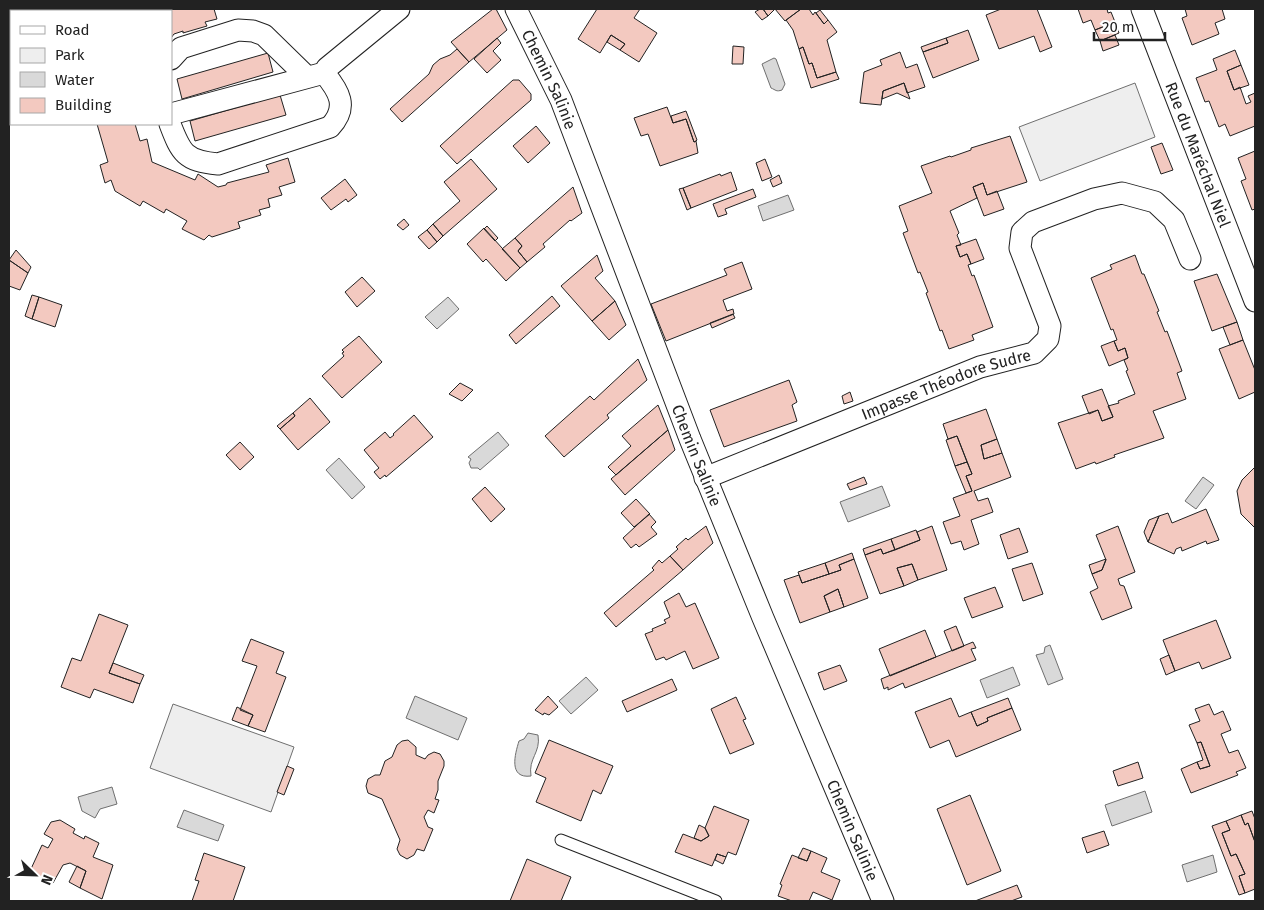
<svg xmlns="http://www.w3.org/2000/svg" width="1264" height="910" font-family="'Fira Sans',sans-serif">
	<rect width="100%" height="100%" fill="#fff"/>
	<path fill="#eee" stroke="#6f6f6f" d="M1135,83L1155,137L1040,181L1019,127Z
		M173,704L294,747L271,812L150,768Z"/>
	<path fill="#d9d9d9" stroke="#6f6f6f" d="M774,58L776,59L785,84L782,90C776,92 776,90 771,88L762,64Z
		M788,195L794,210L763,221L758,206Z
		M448,297L459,309L437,329L425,317Z
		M498,432L509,445L480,470L478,468H471L469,463L471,459L468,457Z
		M339,458L365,487L352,499L326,470Z
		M1203,477L1214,485L1196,509L1185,501Z
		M882,486L890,506L848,522L840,502Z
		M1050,645L1063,679L1048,685L1036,655L1044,653L1045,647Z
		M1013,667L1020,685L987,698L980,680Z
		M586,677L598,690L571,714L559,701Z
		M415,696L467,718L458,740L406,718Z
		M528,733L538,735C541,753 528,758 531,776C508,779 515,754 519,741L524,739Z
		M112,787L117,804L100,809L95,818L82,811L78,797Z
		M1145,791L1152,812L1112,826L1105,805Z
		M184,810L224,825L218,841L177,827Z
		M1213,855L1217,872L1187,882L1182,865Z"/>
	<path fill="#f3c9c0" stroke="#222" d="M9,9H41L38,11H11V25L9,22Z
		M129,9H214L217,19L205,22L207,26L183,33V31L174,34L171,38V11H127Z
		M493,9H496L507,30L469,62L451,42Z
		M597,9H640L634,18L657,33L639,62L620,50L625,44L611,35L600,53L578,39Z
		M760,9H763L768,16L762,20L755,12Z
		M763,9H801L785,21L775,9L768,16Z
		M801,9H809L813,15L815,12L824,24L828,20L837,32L827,40L836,72L817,78L812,63L809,64L803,47L799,49L793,30L786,20Z
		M1001,9H1037L1052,47L1040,52L1034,36L999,49L986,15Z
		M1078,9H1107L1108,13L1111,12L1115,22L1095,30L1091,20L1083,23Z
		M1185,9H1222L1225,19L1215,23L1219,34L1192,45L1182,18L1187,16Z
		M820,10L828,20L824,24L816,13Z
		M1115,22L1119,33L1100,41L1095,30Z
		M968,30L979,60L933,78L923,52L948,43L946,38Z
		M611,35L625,44L620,50L607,42Z
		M1115,35L1119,45L1103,51L1100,41Z
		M497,38L501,43L493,51L501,60L487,73L474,59Z
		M946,38L948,43L923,52L921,47Z
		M733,46L744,47L743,64H732Z
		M803,47L809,64L812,63L817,78L836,72L839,79L811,88L799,49Z
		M457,49L469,62L402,122L390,109L429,74L433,65L440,59L450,55Z
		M1235,50L1241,65L1227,71L1234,90L1240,87L1246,104L1251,102L1248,96L1255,93V126L1230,136L1225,124L1219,127L1209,101L1205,102L1196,78L1217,70L1213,59Z
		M900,52L906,68L917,64L925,87L907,93L904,83L883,91L881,105L860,103L864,72L882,65L880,60Z
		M268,53L273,72L182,99L177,79Z
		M1241,65L1249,85L1234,90L1227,71Z
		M513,80H519L531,94V100L457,164L440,146Z
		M904,83L910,99L897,93L882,99L883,91Z
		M280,95L286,115L195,141L190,121Z
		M667,107L673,123L686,119L694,142L696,141L698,153L660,166L648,134L641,136L634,118Z
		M686,111L697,140L696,141L694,142L686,119L673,123L671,116Z
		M97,124H135L140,141L147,139L152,162L195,180L198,174L218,187L226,185L227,183L269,172L266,165L288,158L295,182L279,187L282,195L268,199L270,207L259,210L261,215L238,222L240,228L212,237L209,235L204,240L182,229L187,221L166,209L164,213L143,201L140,206L115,191L111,180L105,183L100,165L108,162Z
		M536,126L550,143L528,163L513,146Z
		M1010,136L1027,182L987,195L983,183L973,187L977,198L950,211L959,233L957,235L961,245L956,246L960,257L967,254L971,264L968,265L972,276L974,275L993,327L972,335L974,340L949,349L942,330L940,331L926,293L928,292L920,272L918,273L903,233L908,231L899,206L932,193L921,166L950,156L951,157L971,150V148Z
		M1162,143L1173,170L1161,174L1151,147Z
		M1255,151V209L1252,210L1241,181L1246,179L1238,158Z
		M471,159L497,189L443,236L433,224L460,201L444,182Z
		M765,159L772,177L762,181L756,163Z
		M731,172L737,190L691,208L683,188L720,174L721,176Z
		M779,175L782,183L773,187L770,180Z
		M345,179L357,195L348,202L346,199L331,210L321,198Z
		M983,183L987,195L997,191L1004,209L984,216L973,187Z
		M573,187L582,213L571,221L570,220L543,244L545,247L527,262L518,251L522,246L515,238Z
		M683,188L691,208L687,210L679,189Z
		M753,189L756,197L725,209L727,214L718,217L713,204Z
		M404,219L409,225L403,230L397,225Z
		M433,224L443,236L437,242L427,230Z
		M487,226L498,238L495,241L484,229Z
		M484,228L520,268L506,281L486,259L483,262L467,244Z
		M427,230L437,242L429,249L418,237Z
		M515,238L522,246L518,251L527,262L520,268L502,249Z
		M976,239L984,259L971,264L967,254L960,257L956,246Z
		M16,250L31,267L28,273L9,260Z
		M597,255L603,271L595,278L615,301L592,321L561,286Z
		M1135,255L1142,274H1144L1159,311L1157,312L1165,332L1167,331L1182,371L1177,373L1186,399L1153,411L1164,438L1114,455L1115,457L1096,464L1095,462L1076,469L1058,423L1098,410L1102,421L1113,417L1108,406L1119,403L1118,401L1135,394L1126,371L1128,370L1124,360L1128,358L1125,348L1118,351L1114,341L1117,340L1113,329L1111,330L1091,278L1112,269L1110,265Z
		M9,260L28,273L20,290L9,286Z
		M742,262L752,289L723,300L727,311L733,309L734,314L666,341L651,304L727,275L724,269Z
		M1217,274L1237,322L1212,331L1194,281Z
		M362,277L375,291L357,307L345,292Z
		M32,295L39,297L32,319L25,316Z
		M552,296L560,306L516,344L509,335Z
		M39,297L62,305L55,327L32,319Z
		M615,301L626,325L609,340L592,321Z
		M733,314L735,318L712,328L710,323Z
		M1237,322L1243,340L1230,345L1223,327Z
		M359,336L382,362L342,398L322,376L344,356L342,353L344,352L342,350Z
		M1243,340L1255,370V392L1239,399L1219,349Z
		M1114,341L1118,351L1125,348L1128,358L1109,366L1101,346Z
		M638,359L647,380L607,415L609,418L564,457L545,436L590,396L594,400Z
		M789,380L797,402L792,405L797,421L724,447L710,410Z
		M460,383L473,390L462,401L449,394Z
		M1102,389L1113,417L1102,421L1098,410L1089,414L1082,396Z
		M850,392L853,401L844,404L842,396Z
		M310,398L330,422L298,450L280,429L295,416L293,413Z
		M658,405L668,430L616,475L608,467L631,446L622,436Z
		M986,409L997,439L981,445L984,459L1002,453L1011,477L974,491L978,501L988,498L993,512L971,520L979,544L964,550L961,541L951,544L943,522L960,516L953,498L972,491L966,476L972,474L957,436L948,439L943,424Z
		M293,413L295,416L280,429L277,426Z
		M414,415L433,437L386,477L385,475L380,479L374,472L379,468L364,450L385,432L390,438L394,435L393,434Z
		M668,430L675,450L625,495L611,479Z
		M957,436L967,462L955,466L946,440Z
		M997,439L1002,453L984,459L981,445Z
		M240,442L254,457L240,470L226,455Z
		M967,462L972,474L966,476L972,491L966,493L955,466Z
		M1255,467V528L1241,514L1237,491L1242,480Z
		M864,477L867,484L850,490L847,484Z
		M485,487L505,509L491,522L472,499Z
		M636,499L650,514L634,527L621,513Z
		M1206,509L1219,540L1207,544L1206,541L1182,551L1181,547L1176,549L1174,554L1148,542L1159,516L1168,513L1172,523Z
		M649,514L656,522L651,527L657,534L639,547L636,544L631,548L623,538Z
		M1159,516L1148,542L1144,532L1149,520Z
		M706,526L713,543L683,570L670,556L678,549L676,547L686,538L688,540Z
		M932,526L947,570L918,580L912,564L897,568L904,586L880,594L865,555L881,549L883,554L920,540L917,532Z
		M1118,526L1135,572L1118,579L1120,585L1124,586L1132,608L1102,620L1090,592L1098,588L1092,574L1102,570L1106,560L1096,535Z
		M1019,528L1028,552L1008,559L1000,535Z
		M916,530L920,540L895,550L891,539Z
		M891,539L895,550L883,554L881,549L865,555L863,549Z
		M852,553L854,559L839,565L841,570L829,574L825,563Z
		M670,556L683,570L616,627L604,613L654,570L652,568L659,560L662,563Z
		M854,559L868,598L844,607L838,589L824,596L830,612L800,623L784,580L799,575L802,583L841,570L839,565Z
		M1106,559L1102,570L1092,574L1089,565Z
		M825,563L829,574L802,583L798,572Z
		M1032,563L1043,594L1023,601L1012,569Z
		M912,564L918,580L904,586L897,568Z
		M995,587L1003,607L972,618L964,598Z
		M838,589L844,607L830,612L824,596Z
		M679,593L686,607L695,603L719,658L693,669L685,651L666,660L664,657L656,660L645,634L653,631L652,629L666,623L664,620L670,617L664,602Z
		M99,614L128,625L109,673L140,684L133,703L94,689L90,698L61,687L72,658L81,661Z
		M1216,620L1231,658L1202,669L1199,662L1175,671L1163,640Z
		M956,626L964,646L952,651L944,631Z
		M925,630L936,657L890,676L879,649Z
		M251,639L284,652L276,673L286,677L265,732L248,726L253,715L240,710L257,666L242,661Z
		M973,642L976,648L971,649L976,660L905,688L903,683L888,690V687L884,689L881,679Z
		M1169,655L1175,671L1166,675L1160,659Z
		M113,663L144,675L140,684L109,673Z
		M840,665L847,681L824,690L818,673Z
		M672,679L677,690L627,712L622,701Z
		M548,696L558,707L549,715L544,713L543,715L535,710Z
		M736,697L746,719L743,720L754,744L730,754L711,709Z
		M951,698L959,717L971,712L977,726L988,721L987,718L1012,708L1021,730L956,757L949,740L930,748L915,712Z
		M1008,698L1012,708L987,718L988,721L977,726L971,712Z
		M1209,704L1214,715L1223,711L1231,730L1221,734L1229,753L1238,750L1246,768L1236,772L1238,775L1191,793L1181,769L1197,762L1200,769L1210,766L1201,742L1197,743L1189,725L1200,721L1195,709Z
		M237,707L253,715L248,726L232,720Z
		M408,740L416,747V755L425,759L428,755L434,752L440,754L444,761V766L438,781V790L435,799L439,800L434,813L428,810L424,817L428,827L433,829L424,851L417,849L414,855L407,859L400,855L397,849L400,840L382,799L368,793L366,786L368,779L375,775H380L385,761L392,757L397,745L402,741Z
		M549,740L613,766L601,794L593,790L581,821L536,802L546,778L535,773Z
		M1201,742L1210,766L1200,769L1197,762L1203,760L1197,743Z
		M1138,762L1143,778L1118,786L1113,771Z
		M287,766L294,769L284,795L277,792Z
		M970,795L1001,871L967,885L937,809Z
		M714,806L749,820L736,855L728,852L726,857L717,854L712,866L675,852L683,834L701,841L709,836L705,828Z
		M1252,811L1255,819V842L1248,823L1245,825L1241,815Z
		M1241,815L1245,825L1248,823L1255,842V889L1245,893L1239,876L1245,874L1236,854L1231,856L1222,833L1230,830L1226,821Z
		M60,820L75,829L73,833L84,839L85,836L99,843L93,857L113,865L102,899L80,888L86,871L70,863L63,865L53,883L30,871L42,845L48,848L53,839L44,834L51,822Z
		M1226,821L1230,830L1222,833L1231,856L1236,854L1245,874L1239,876L1245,893L1239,895L1212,826Z
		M699,825L705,828L709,836L701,841L694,838Z
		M1104,831L1109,845L1087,853L1082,838Z
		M803,848L811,851L807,861L798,858Z
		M811,851L827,858L821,872L840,880L832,900L813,892L809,901H792L778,896L782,885L780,884L792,855L807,861Z
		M204,853L245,867L233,901H192L199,881L195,880Z
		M717,854L726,857L723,864L715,860Z
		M527,859L571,877L561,901H510Z
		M77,866L86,871L80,888L69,882Z
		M1017,885L1022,897L1011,901H975Z"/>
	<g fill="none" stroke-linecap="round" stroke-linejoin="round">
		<g stroke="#222" stroke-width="13">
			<path id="lane" d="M561,840L716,901"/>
		</g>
		<g stroke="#222" stroke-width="23">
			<g id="street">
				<path id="s1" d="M516,9L561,100L690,439L763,618L883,901"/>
				<path id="s2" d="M1142,9L1255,301"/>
				<path d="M171,59L181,48L238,30L253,31L264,35L306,76"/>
				<path d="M171,114L324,73L327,68L399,9"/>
				<path d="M170,124C181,153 185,161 218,164L330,127C349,107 339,91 324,73"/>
				<path id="s3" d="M705,478L980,367L1034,353L1048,339L1050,326L1020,248L1022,232L1033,222L1094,199L1122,193L1155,202L1174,220L1190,259"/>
			</g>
		</g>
		<use href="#lane" stroke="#fff" stroke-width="11"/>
		<use href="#street" stroke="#fff" stroke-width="21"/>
	</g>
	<g text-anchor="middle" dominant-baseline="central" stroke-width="4" stroke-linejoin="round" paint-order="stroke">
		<g font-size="16" fill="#222" stroke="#fff">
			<text stroke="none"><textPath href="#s1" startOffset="78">Chemin Salinie</textPath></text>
			<text stroke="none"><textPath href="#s2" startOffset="156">Rue du Maréchal Niel</textPath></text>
			<text stroke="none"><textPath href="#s3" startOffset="259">Impasse Théodore Sudre</textPath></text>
			<text stroke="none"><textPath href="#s1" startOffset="482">Chemin Salinie</textPath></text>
			<text stroke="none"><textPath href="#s1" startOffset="888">Chemin Salinie</textPath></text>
		</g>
	</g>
	<rect width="1264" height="910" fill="none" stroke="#222222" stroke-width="20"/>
	<rect x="10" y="10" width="162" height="115" fill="#ffffff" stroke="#a7a7a7"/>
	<rect x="20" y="26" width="25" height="8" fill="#ffffff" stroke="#a7a7a7"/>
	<text x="55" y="35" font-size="15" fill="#222222">Road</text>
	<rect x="20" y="48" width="25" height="15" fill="#eeeeee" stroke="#a7a7a7"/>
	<text x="55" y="60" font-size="15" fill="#222222">Park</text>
	<rect x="20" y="72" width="25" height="15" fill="#d9d9d9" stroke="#a7a7a7"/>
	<text x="55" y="85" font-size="15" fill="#222222">Water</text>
	<rect x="20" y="98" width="25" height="15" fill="#f3c9c0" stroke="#a7a7a7"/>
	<text x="55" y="110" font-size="15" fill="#222222">Building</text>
	<g transform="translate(35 875) rotate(113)" stroke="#ffffff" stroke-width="4" paint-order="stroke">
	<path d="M0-4L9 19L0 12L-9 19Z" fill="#222222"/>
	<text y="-8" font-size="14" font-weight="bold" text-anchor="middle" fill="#222222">N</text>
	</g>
	<path d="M1094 32v8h71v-8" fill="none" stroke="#222222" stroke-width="2.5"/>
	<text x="1102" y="32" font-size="15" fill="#222222" stroke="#ffffff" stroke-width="4" paint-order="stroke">20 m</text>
</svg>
